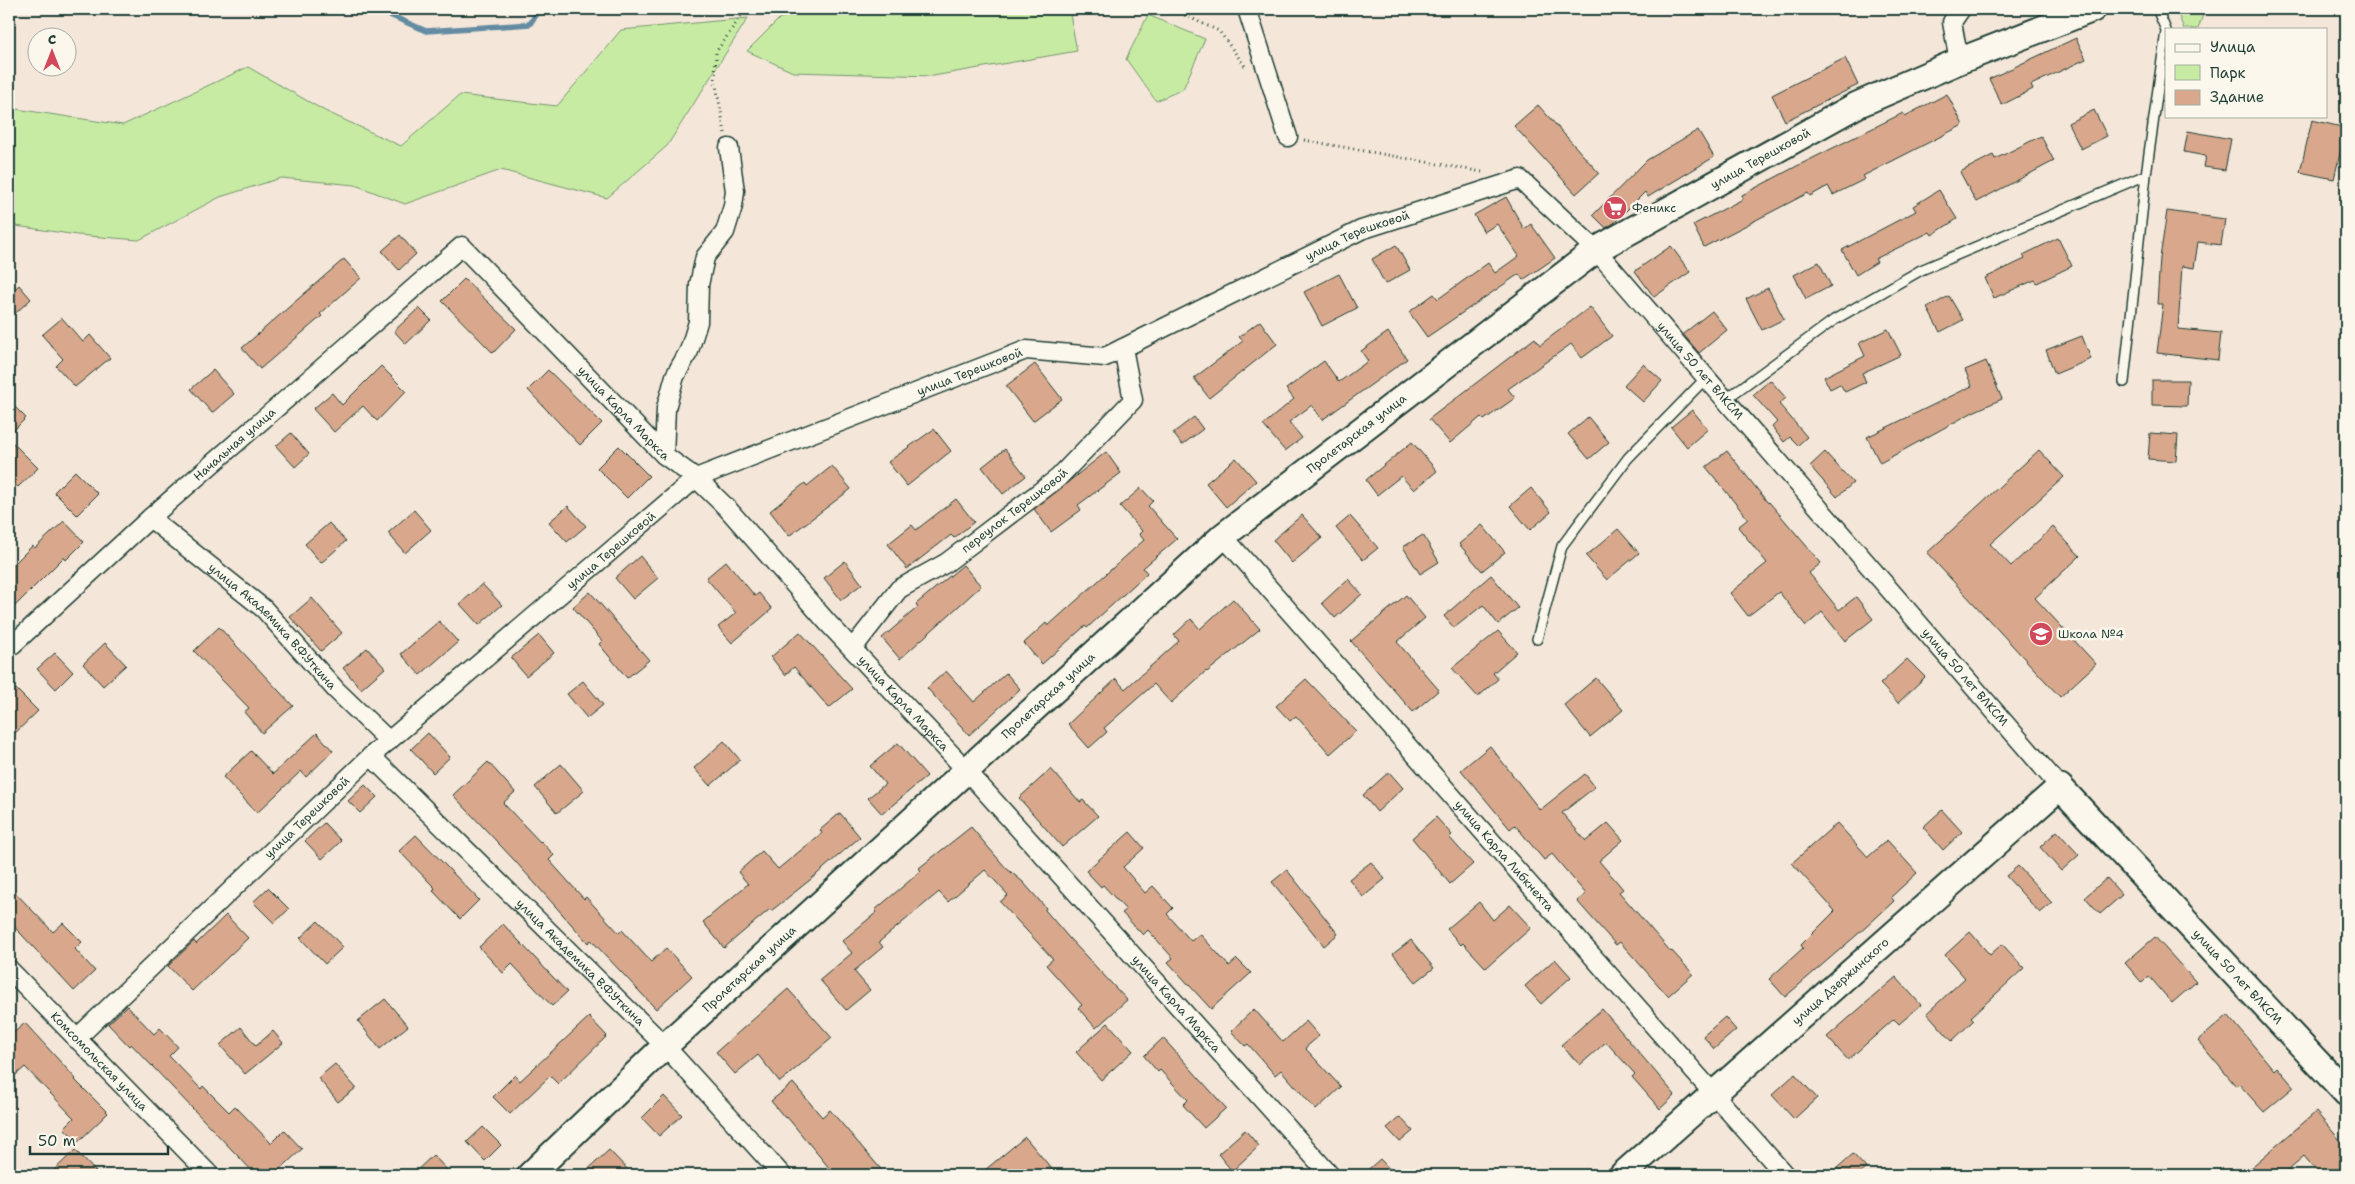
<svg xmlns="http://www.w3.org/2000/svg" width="2355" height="1184" font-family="'Shantell Sans',sans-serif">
	<rect width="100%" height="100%" fill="#f4e7d9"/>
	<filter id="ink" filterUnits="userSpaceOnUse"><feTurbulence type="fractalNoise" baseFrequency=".02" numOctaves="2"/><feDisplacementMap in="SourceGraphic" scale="10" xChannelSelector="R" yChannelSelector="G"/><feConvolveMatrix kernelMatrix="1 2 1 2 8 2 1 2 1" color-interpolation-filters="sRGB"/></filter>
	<g filter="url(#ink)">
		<path fill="#c8eba4" stroke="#74946c" d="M818,9H1069L1077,51L933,76L793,72L747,51L780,18Z
			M2176,9H2205L2198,29H2184Z
			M1148,15L1205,39L1183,89L1156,101L1126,59Z
			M748,18L667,146L607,198L501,170L405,204L355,185L281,178L220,197L139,240L77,235L9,225V108L123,125L248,67L325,111L401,146L460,95L557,106L621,30Z"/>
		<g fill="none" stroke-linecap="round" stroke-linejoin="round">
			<path stroke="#648ca2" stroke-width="5.5" d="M376,9L426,31L530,24L539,9"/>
		</g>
		<path fill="#d9a88c" stroke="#1f3d34" d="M2076,38L2086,59L2031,85L2033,89L2002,105L1989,79Z
			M1845,58L1858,85L1785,121L1772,95Z
			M1947,94L1963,125L1863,176L1865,179L1833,195L1828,186L1810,196L1808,193L1704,247L1693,225L1743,199L1742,195L1797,166L1903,113L1905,116Z
			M1538,105L1599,173L1576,194L1514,126Z
			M2094,110L2107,136L2081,149L2068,123Z
			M2312,120L2346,128L2334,179L2300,172Z
			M1698,130L1714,157L1648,197L1645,192L1614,223L1606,228L1593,215L1647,160Z
			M2188,131L2231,139L2225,170L2204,167L2206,156L2184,152Z
			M2041,136L2054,161L1976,202L1960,172L1993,155L1995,159Z
			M1939,190L1957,219L1932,235L1930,232L1875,259L1877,262L1856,275L1842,250L1916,211L1913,206Z
			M1506,197L1524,229L1531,224L1555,258L1523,280L1519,274L1427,337L1409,312L1434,294L1438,299L1488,263L1495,273L1519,256L1497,224L1484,232L1474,215Z
			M2167,211L2225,219L2221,245L2198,242L2194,268L2182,266L2178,329L2221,333L2218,360L2157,353L2163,304H2157L2160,258Z
			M400,235L416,254L399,270L382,251Z
			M2058,238L2072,266L2037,283L2035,280L1994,298L1985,278L2025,259L2023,255Z
			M1396,245L1410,270L1385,284L1372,259Z
			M1671,246L1690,272L1654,297L1635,271Z
			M344,259L361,278L320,314L322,316L260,369L242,348Z
			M1819,262L1831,286L1806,299L1794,275Z
			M1339,274L1357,308L1322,326L1304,292Z
			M464,279L516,329L493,353L442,301Z
			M19,285L31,299L9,319V294Z
			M1768,288L1784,319L1762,330L1746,299Z
			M1949,296L1963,320L1940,332L1927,308Z
			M1590,307L1612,336L1582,358L1571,344L1508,389L1515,398L1484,420L1481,417L1450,443L1429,419L1535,338L1540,345Z
			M419,308L431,320L406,344L394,331Z
			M1712,311L1727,330L1699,353L1683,334Z
			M62,318L83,342L90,335L110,358L75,387L56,366L63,359L42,335Z
			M1260,321L1277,344L1209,398L1194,378L1243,341L1239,337Z
			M1888,329L1901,355L1862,373L1866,382L1845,392L1840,384L1830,389L1824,377L1865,356L1859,343Z
			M1388,332L1407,359L1322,420L1312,405L1289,422L1302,438L1285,451L1263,425L1294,399L1286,389L1324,361L1339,382L1368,361L1361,351Z
			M2082,336L2091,359L2055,374L2046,350Z
			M1986,361L2002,399L1973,412L1880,463L1867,437L1972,386L1965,370Z
			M1035,364L1062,399L1033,421L1006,386Z
			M1643,364L1662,381L1643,402L1624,385Z
			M381,366L406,391L377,421L363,406L334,432L313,409L332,393L342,405Z
			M213,370L234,394L212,413L191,389Z
			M548,370L602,423L580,445L528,390Z
			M1770,380L1786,398L1779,404L1807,437L1798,445L1790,437L1784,442L1772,427L1777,422L1753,395Z
			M2152,380H2188L2187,406L2152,405Z
			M9,401L26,418L9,435Z
			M1692,410L1708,429L1687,447L1671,427Z
			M1194,417L1203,429L1182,445L1173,433Z
			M1588,417L1609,442L1589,459L1568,434Z
			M934,429L951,451L907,486L888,462Z
			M291,433L309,454L295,467L276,446Z
			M2150,433L2178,435L2176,461L2148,459Z
			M9,439L38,468L18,487L9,478Z
			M1412,442L1437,471L1414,490L1401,476L1377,495L1366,480Z
			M619,446L649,476L627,498L597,468Z
			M1005,449L1026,476L1003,494L982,467Z
			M2039,450L2064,477L1990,544L2011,566L2053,527L2080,556L2035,598L2096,664L2060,697L1927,553Z
			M1727,451L1768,503L1769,502L1821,563L1809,573L1839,610L1856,597L1873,619L1845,641L1822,612L1806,626L1779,592L1748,616L1730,593L1767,563L1738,527L1748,519L1706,467Z
			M1106,452L1121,473L1078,505L1081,510L1051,532L1034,509Z
			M1825,452L1853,483L1837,497L1810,466Z
			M1236,458L1256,481L1226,507L1206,483Z
			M832,466L851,489L789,536L770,511L805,483L807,486Z
			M75,471L98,494L77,515L54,492Z
			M1141,488L1153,501L1148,506L1177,539L1143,568L1147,573L1087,628L1085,626L1042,664L1024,643L1046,623L1048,626L1144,540L1139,534L1142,531L1120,506Z
			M1531,488L1551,512L1530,530L1510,506Z
			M956,499L974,522L954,538L951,535L907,569L888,544L912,525L916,530Z
			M568,506L586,526L567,542L549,522Z
			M414,510L431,530L405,553L388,533Z
			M1302,515L1322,538L1292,563L1273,540Z
			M1350,516L1378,548L1363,560L1336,528Z
			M64,521L84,542L66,560L64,557L9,612V569L32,546L35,548Z
			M329,523L346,541L321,563L305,544Z
			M1482,525L1505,552L1482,571L1459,544Z
			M1618,529L1639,553L1607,580L1586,556Z
			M1423,535L1439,562L1420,574L1403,547Z
			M640,556L658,578L633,599L615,578Z
			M726,561L755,596L759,593L772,609L732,643L718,627L736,613L706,578Z
			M845,561L862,584L841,600L824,578Z
			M963,565L981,586L900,659L882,638L918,607L916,604Z
			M1491,575L1518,608L1498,624L1483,605L1454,628L1444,616Z
			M1348,579L1362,594L1335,618L1322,603Z
			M482,584L502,605L479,625L460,604Z
			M590,592L649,660L627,678L599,644L602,641L573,607Z
			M1406,595L1425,618L1397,642L1439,690L1413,712L1351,641Z
			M312,598L342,633L321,651L290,617Z
			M1233,599L1260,629L1207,672L1206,671L1171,703L1154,684L1104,728L1107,732L1089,748L1068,724L1116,679L1125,689L1179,641L1174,635L1191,619L1200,629Z
			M439,621L458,642L420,675L401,654Z
			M219,627L293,706L262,733L244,712L249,708L194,651Z
			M1498,631L1517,652L1493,673L1498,679L1478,697L1452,668Z
			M800,632L852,689L829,708L794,667L785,675L771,657Z
			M539,635L554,653L526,676L511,658Z
			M105,643L126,665L103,686L83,664Z
			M367,648L385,668L361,689L343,668Z
			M55,653L73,672L56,689L37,669Z
			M1907,659L1925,677L1898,703L1880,684Z
			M946,671L974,702L1006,673L1020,689L969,735L927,688Z
			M1596,678L1623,710L1590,737L1564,705Z
			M1306,679L1356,731L1330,754L1296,716L1290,721L1276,706Z
			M583,681L603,705L587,718L567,694Z
			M16,689L38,711L9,739V696Z
			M317,733L333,751L306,777L301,771L257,813L223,777L251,751L273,774Z
			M428,733L450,757L433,773L411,749Z
			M724,741L740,760L710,786L694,768Z
			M898,743L927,776L882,814L868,798L885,784L870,766Z
			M1490,746L1540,810L1585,774L1595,787L1562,813L1586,841L1608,823L1623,840L1599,861L1623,889L1619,892L1671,952L1672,951L1693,974L1668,996L1620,942L1616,945L1577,901L1586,894L1552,854L1544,860L1515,825L1510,829L1461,770Z
			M488,762L515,792L503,803L540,842L541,841L554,855L549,860L584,899L586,897L619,933L622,930L651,962L666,948L692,976L656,1009L591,940L588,943L515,861L453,795Z
			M561,764L584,791L557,813L535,787Z
			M1051,769L1080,802L1083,800L1098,816L1062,847L1019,798Z
			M1389,772L1403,788L1377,812L1363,795Z
			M365,785L377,797L360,813L348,801Z
			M1942,810L1962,832L1943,850L1923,827Z
			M840,813L860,837L810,880L771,911L770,909L724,948L703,922L748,884L738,872L762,851L778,869L822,833L820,830Z
			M1436,817L1452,835L1449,837L1473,864L1450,884L1412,838Z
			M324,823L341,841L322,859L305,841Z
			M1837,823L1868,857L1887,840L1917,873L1891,897L1894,901L1866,927L1785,997L1769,979L1803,948L1801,945L1835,911L1792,863Z
			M971,827L1006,868L1023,882L1046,908L1045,910L1069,938L1127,1000L1096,1028L1078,1008L1082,1005L1046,965L1053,959L1000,902L1008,895L985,870L948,902L939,892L879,942L883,947L854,971L870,990L846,1010L820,980L852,953L842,941L877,912L875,910L921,871L919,868Z
			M2057,831L2079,855L2061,871L2040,847Z
			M1130,832L1144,848L1123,867L1145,893L1153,886L1173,908L1167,914L1191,941L1200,934L1229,966L1237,959L1251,973L1211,1009L1168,962L1173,958L1148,930L1143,935L1122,913L1126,910L1103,885L1101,887L1086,871Z
			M416,835L479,900L460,919L433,891L435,888L399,851Z
			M1371,862L1385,879L1363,897L1349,879Z
			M2018,866L2052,903L2040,913L2006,876Z
			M1287,870L1338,934L1324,946L1272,882Z
			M2107,878L2122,895L2100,914L2085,897Z
			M9,886L53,932L63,923L82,942L75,949L95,971L74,991L9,921Z
			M268,888L289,909L274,923L253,902Z
			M1479,902L1493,920L1510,905L1531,928L1486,968L1463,943L1461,945L1447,929Z
			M226,915L248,938L192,991L168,966L194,941L196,944Z
			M318,921L343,947L325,964L300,938Z
			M503,924L567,992L552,1006L512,964L503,973L479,947Z
			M1970,932L1990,955L2002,944L2024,968L1971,1017L1974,1020L1952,1041L1927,1013L1965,978L1945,955Z
			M2155,937L2196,982L2172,1003L2149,976L2142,983L2125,963Z
			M1411,940L1434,968L1416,982L1393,954Z
			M1555,959L1571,977L1541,1004L1525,986Z
			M1896,977L1921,1005L1899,1024L1894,1019L1848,1060L1827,1037Z
			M788,989L832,1038L780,1082L758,1055L735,1074L716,1052Z
			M385,999L408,1026L380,1049L358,1021Z
			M127,1006L154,1034L160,1028L178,1047L169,1056L201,1089L203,1086L229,1112L235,1106L271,1143L284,1130L302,1149L274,1175H256L131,1044L129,1046L108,1024Z
			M1254,1009L1283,1042L1306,1021L1319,1036L1305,1048L1341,1087L1316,1110L1281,1070L1275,1075L1248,1044L1245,1046L1231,1031Z
			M1602,1009L1675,1095L1660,1109L1632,1077L1635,1074L1606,1042L1580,1065L1561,1045Z
			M2228,1015L2274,1070L2277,1067L2294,1087L2264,1112L2239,1084L2236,1086L2198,1041Z
			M589,1017L607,1036L558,1084L550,1076L510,1114L493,1097L515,1075L520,1081Z
			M1725,1017L1736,1030L1714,1049L1703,1036Z
			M25,1023L76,1079L75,1080L108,1113L78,1142L64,1128L74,1118L25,1067L9,1081V1037Z
			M1108,1023L1133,1051L1101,1080L1076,1052Z
			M241,1027L256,1046L273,1031L283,1043L245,1074L220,1045Z
			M1163,1038L1226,1108L1204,1128L1183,1105L1188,1100L1160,1070L1158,1072L1144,1056Z
			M335,1064L356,1088L338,1102L318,1078Z
			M1795,1074L1817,1098L1794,1119L1772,1095Z
			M793,1083L822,1117L830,1110L886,1175H835L787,1117L785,1118L771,1101Z
			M664,1096L682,1115L659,1136L642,1118Z
			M2316,1112L2346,1147V1171L2342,1175H2320L2304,1156L2282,1175H2242Z
			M1400,1117L1413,1131L1400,1142L1387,1128Z
			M483,1127L501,1145L485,1161L467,1142Z
			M1245,1130L1259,1146L1232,1171L1218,1154Z
			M1025,1137L1057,1175H979Z
			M75,1150L99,1175H49Z
			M609,1150L633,1175H582Z
			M1853,1154L1866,1168L1858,1175H1829Z
			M433,1155L452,1175H412Z
			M1380,1159L1395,1175H1362Z"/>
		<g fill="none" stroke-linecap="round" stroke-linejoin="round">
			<g stroke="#1f3d34" stroke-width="12">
				<path id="service" d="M2157,9L2166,30
					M2124,382L2146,175L2166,31
					M1726,399L1834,320L1921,270L2146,175
					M1537,639L1562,546L1628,458L1707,377"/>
			</g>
			<g stroke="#1f3d34" stroke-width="21">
				<g id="minor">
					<path d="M1247,9L1288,137"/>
					<path d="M1959,61L1952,22L1961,9"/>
					<path d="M664,455L666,408L675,376L689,351L698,322L699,285L705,257L725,232L733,206L735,191L729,148"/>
					<path id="s1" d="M150,518L264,609L336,690L389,741"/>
					<path id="s2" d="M1223,536L1785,1175"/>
					<path id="s3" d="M9,648L150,518L462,246L664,455L696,478L727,508L827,622L967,771L1330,1175"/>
					<path id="s4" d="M853,648L899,589L946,563L1058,478L1133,400L1123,348"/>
					<path id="s5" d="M371,756L665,1046L782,1175"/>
					<path id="s6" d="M9,969L210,1175"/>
					<path id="s7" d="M76,1039L371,756L696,478L1026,350L1105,357L1361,230L1520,179L1596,250L2060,787"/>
				</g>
			</g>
			<g stroke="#1f3d34" stroke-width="29">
				<g id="secondary">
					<path id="s8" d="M530,1175L665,1046L1223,536L1596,250L1857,105L1959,61L2093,9"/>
					<path id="s9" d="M1622,1175L2060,787L2346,1093"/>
				</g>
			</g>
			<path stroke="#1f3d34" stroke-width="3" stroke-dasharray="1 4" stroke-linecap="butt" d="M1171,9L1219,31L1247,69
				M725,133L715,80L716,52L741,16L751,9
				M1304,140L1482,172"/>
			<use href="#service" stroke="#fbf7ec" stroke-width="9"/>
			<use href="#minor" stroke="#fbf7ec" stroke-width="18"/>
			<use href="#secondary" stroke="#fbf7ec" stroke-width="25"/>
		</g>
	</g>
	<defs>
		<g id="supermarket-disc" transform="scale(1.25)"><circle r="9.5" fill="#d1495b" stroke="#fbf7ec"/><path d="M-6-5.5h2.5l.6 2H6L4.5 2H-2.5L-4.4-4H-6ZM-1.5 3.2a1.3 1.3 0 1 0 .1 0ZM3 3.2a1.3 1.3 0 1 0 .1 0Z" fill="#fff"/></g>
		<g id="school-disc" transform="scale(1.25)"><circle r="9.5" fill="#d1495b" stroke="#fbf7ec"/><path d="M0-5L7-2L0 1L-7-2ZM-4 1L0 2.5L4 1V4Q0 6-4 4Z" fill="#fff"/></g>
	</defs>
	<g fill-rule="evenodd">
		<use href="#supermarket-disc" x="1615" y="208"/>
		<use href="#school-disc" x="2041" y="634"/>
	</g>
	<g text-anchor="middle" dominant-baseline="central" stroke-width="5" stroke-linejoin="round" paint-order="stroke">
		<g font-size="12" fill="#1f3d34" stroke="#fbf7ec">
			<text stroke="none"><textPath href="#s8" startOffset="1601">улица Терешковой</textPath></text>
			<text stroke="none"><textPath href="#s7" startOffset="1550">улица Терешковой</textPath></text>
			<text stroke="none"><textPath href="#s7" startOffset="1986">улица 50 лет ВЛКСМ</textPath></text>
			<text stroke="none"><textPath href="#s7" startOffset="1130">улица Терешковой</textPath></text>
			<text stroke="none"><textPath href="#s3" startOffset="838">улица Карла Маркса</textPath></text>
			<text stroke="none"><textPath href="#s8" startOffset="1111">Пролетарская улица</textPath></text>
			<text stroke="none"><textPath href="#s3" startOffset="304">Начальная улица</textPath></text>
			<text stroke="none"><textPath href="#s4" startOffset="215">переулок Терешковой</textPath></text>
			<text stroke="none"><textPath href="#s7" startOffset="725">улица Терешковой</textPath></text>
			<text stroke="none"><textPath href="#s1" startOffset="164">улица Академика В.Ф.Уткина</textPath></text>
			<text stroke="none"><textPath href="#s7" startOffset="2391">улица 50 лет ВЛКСМ</textPath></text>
			<text stroke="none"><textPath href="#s8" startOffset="706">Пролетарская улица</textPath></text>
			<text stroke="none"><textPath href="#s3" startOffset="1242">улица Карла Маркса</textPath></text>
			<text stroke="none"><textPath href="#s7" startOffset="320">улица Терешковой</textPath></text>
			<text stroke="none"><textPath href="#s2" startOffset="426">улица Карла Либкнехта</textPath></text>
			<text stroke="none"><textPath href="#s5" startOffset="294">улица Академика В.Ф.Уткина</textPath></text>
			<text stroke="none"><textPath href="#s8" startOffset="301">Пролетарская улица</textPath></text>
			<text stroke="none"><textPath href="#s9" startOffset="845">улица 50 лет ВЛКСМ</textPath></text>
			<text stroke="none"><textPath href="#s9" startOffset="292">улица Дзержинского</textPath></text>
			<text stroke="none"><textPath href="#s3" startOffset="1648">улица Карла Маркса</textPath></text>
			<text stroke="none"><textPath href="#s6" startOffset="129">Комсомольская улица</textPath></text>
		</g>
		<g font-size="12" fill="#1f3d34" stroke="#fbf7ec" text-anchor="start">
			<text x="1632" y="208">Феникс</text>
			<text x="2058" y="634">Школа №4</text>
		</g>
	</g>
	<rect width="2355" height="1184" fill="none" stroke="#fbf7ec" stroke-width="30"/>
	<rect x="15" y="15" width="2325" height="1154" fill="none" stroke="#1f3d34" stroke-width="2" filter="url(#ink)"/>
	<rect x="2165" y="28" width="162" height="90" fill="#fbf7ec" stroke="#a3ada2"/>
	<rect x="2175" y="44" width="25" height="8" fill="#fbf7ec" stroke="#a3ada2"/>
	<text x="2210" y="52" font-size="15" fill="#1f3d34">Улица</text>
	<rect x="2175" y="65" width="25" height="15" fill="#c8eba4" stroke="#a3ada2"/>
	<text x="2210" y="78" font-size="15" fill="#1f3d34">Парк</text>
	<rect x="2175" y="90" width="25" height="15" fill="#d9a88c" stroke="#a3ada2"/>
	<text x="2210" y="102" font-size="15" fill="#1f3d34">Здание</text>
	<g transform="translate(52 52)"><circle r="24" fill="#fbf7ec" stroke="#a3ada2"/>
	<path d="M0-4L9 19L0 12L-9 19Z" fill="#d1495b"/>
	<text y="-8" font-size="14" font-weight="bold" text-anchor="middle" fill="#1f3d34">С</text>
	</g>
	<path d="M30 1146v8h138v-8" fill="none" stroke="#1f3d34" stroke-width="2.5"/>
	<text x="38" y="1146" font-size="15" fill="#1f3d34" stroke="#fbf7ec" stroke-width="4" paint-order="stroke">50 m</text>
</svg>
